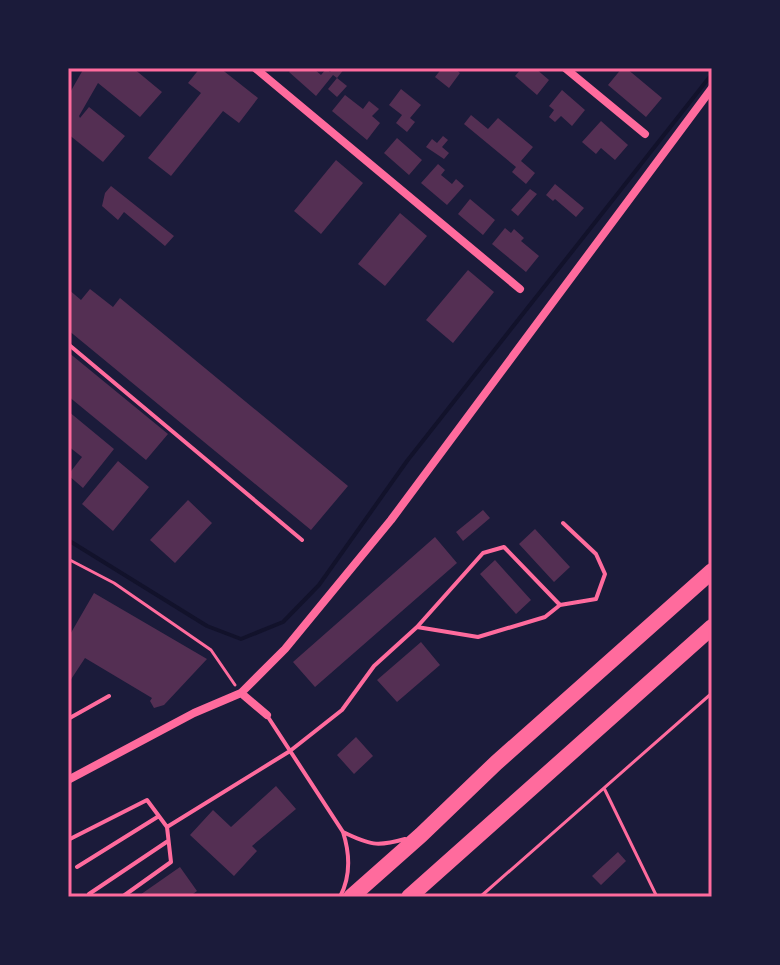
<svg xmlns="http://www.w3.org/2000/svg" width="780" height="965" font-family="'Varela Round',sans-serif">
	<rect width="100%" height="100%" fill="#1b1b3a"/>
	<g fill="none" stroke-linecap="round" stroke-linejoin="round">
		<path stroke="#12122b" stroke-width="4" d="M68,540L207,626L241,639L283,622L319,585L407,461L712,74"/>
	</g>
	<path fill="#542f53" d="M84,68H133L162,92L140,117L98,83L79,116L80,118L89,107L125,136L103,162L68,134V96Z
		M200,68H220L258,98L239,123L223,111L171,176L148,158L201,93L188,83Z
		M292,68H313L321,75L326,69L330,72L334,68H345L337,78L333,75L316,96L289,72Z
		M442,68H454L460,73L449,88L435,77Z
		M522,68H535L549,80L537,95L515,76Z
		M622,68H626L662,98L646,117L608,85Z
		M337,78L347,86L337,97L328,89Z
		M401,89L421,105L410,118L415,122L407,132L396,123L402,115L389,105Z
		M562,90L585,110L572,126L561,116L555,122L549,117L554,110L549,106Z
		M345,95L363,109L369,101L379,109L372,116L380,123L367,140L332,111Z
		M471,115L488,129L498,118L533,147L521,161L535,173L526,184L512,172L516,167L464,124Z
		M601,121L628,145L615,160L601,148L596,154L582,142Z
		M443,136L448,140L442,147L449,153L444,159L426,147L432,139L437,143Z
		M397,138L422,160L409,175L384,153Z
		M336,160L363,183L321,234L294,211Z
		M438,164L445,170L441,175L452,184L456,179L464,186L447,205L421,183Z
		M555,184L584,208L576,217L555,199L553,201L546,195Z
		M111,186L174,236L165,246L124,212L118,220L102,206L105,193Z
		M530,189L537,194L518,216L511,210Z
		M470,199L495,220L483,235L458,214Z
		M400,213L427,236L385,286L358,264Z
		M505,228L511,233L514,229L524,238L521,241L539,256L526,272L492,244Z
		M468,270L494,292L453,343L426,320Z
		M68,289L81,300L90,289L113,307L120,298L348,486L311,530L68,330Z
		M68,352L168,434L146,460L68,396Z
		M68,411L114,449L83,488L68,475L82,457L68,446Z
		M118,461L149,487L113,531L82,504Z
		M188,500L212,523L175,563L150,540Z
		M483,510L490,518L463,541L456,532Z
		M535,529L570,567L554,582L519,544Z
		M435,537L457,563L315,687L293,662Z
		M495,560L531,600L516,614L480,574Z
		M94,593L207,659L164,705L154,708L150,701L152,698L85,658L68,684V638Z
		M421,642L440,665L397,702L377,680Z
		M356,737L373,756L354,774L337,755Z
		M276,786L296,809L252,846L257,851L234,876L190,835L213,810L231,827Z
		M618,852L626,861L601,885L592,876Z
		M180,867L197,891L189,897H137Z"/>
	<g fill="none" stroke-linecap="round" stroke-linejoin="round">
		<path stroke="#ff6b9d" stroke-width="3" d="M68,559L114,583L211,650L235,685
			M604,788L657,897
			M480,897L712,693"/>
		<path stroke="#ff6b9d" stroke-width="4" d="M68,344L302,540
			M560,605L596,599L605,574L596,554L563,523
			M268,717L343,832C350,854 351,876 340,897
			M68,719L109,696
			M343,832C370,845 377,847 405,839
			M68,840L147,800L167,827L290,751L342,710L374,666L417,627L483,553L504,547L560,605L545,617L478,637L417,627
			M77,867L159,816
			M89,894L168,841
			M122,897L171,862L167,827"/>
		<path stroke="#ff6b9d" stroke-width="8" d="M255,68L520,289
			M565,68L645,134
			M241,693L267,715
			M68,780L194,713L241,693L285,649L391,520L712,88"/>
		<path stroke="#ff6b9d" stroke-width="16" d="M351,897L421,835L496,763L712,571
			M409,897L712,627"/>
	</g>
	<rect width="780" height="965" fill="none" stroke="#1b1b3a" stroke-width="140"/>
	<rect x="70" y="70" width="640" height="825" fill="none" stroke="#ff6b9d" stroke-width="3"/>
</svg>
